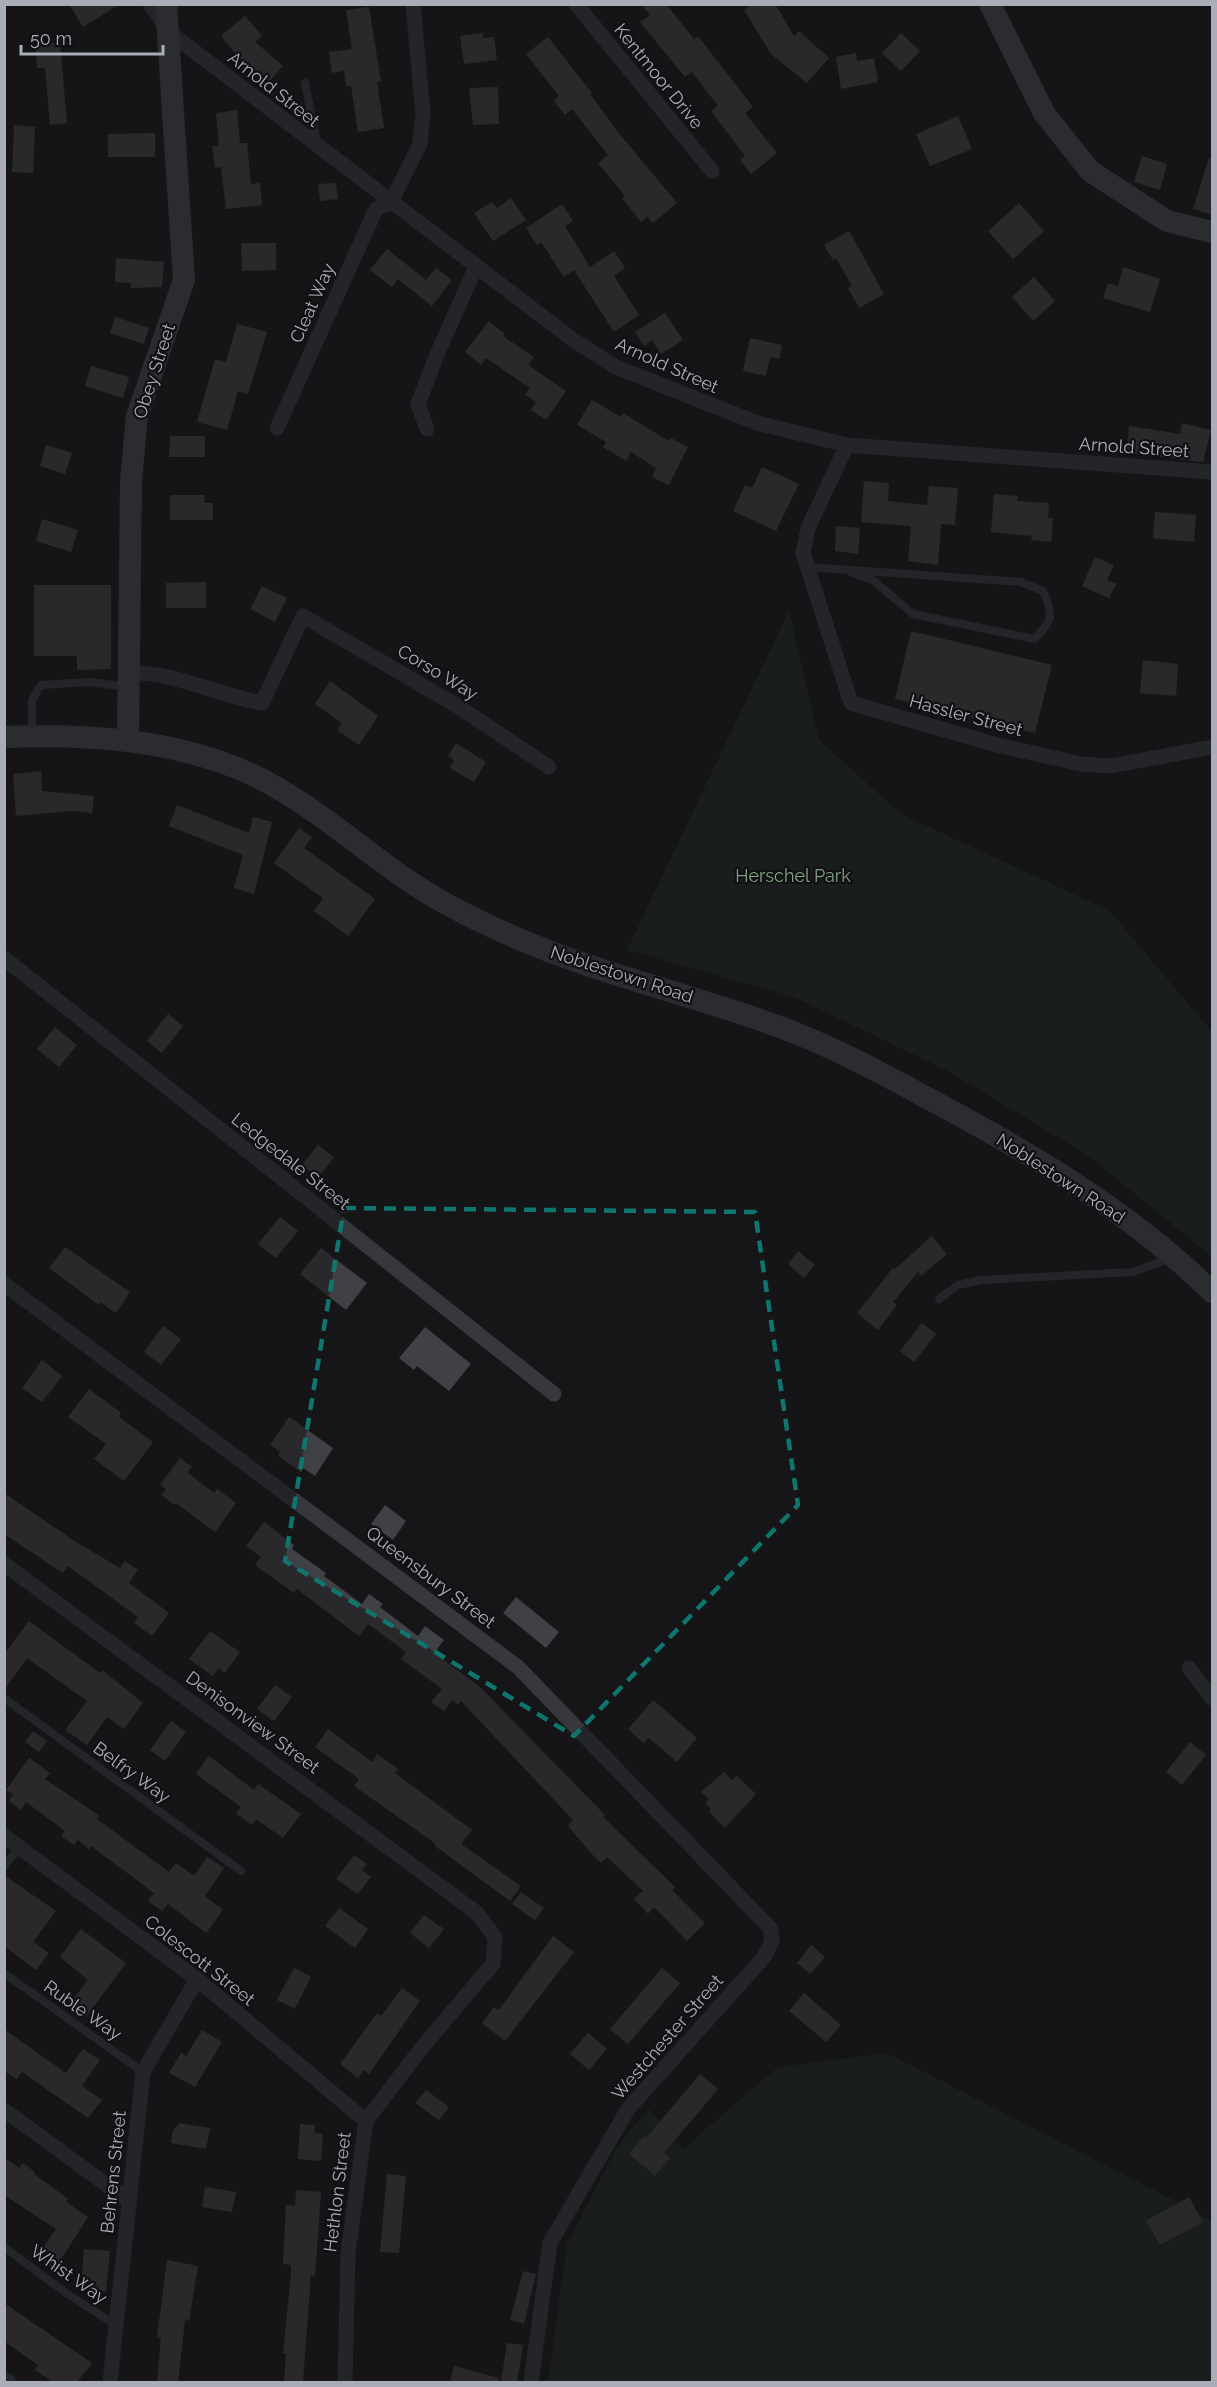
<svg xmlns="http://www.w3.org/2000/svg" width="1217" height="2387" font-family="Raleway,sans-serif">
	<rect width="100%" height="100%" fill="#161618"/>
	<path fill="#1e261f" d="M789,611L819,740L901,814L1110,911L1212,1032V1257L1089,1156L946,1070L794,997L627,950Z
		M887,2053L1212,2220V2382H548L567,2244L617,2147L649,2109L683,2149L778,2067Z"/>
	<path fill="#404145" d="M69,4H120L83,27Z
		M641,4H666L694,39L698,36L753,107L745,113L777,153L751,174L740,160L745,156L711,111L718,106L692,72L685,77L640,22L650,15Z
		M753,4H775L794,36L799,31L829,58L807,83L771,54L744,10Z
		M369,7L381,81L377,82L384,128L358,132L351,86H346L344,71L332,73L329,52L352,49L346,10Z
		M245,16L262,36L255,42L283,66L268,83L242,62L221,36Z
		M483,33V38L494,37L497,60L464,64L460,36Z
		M901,33L920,51L901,71L882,53Z
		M548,37L592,93L590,94L617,131L677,203L653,223L647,217L641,222L622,198L625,196L598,163L608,155L572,109L565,115L554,101L559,96L526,54Z
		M60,42L67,123L50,125L45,68H37L35,45Z
		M856,53L857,61L874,58L878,82L841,89L836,57Z
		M498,87L499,124L473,125L469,88Z
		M237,110L240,143H247L251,184L260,183L262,205L226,209L221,167L215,168L212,146H219L216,113Z
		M958,116L972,149L930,166L916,134Z
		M14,125L35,127L33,173L12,172Z
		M155,133V157H108V134Z
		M1142,156L1167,164L1160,190L1134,182Z
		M1209,158H1212V215L1193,209Z
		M336,183L338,199L320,201L318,184Z
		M511,198L526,220L493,241L474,213L492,202L497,208Z
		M1019,203L1044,231L1013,259L988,231Z
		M562,204L573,221L565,226L590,267L614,251L625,268L614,276L639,315L614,332L574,270L564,277L541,242L537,245L526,228Z
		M849,231L884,294L859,308L848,288L852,286L836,258L833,260L824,245Z
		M241,243H276V270L242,271Z
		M387,249L426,280L436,268L452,280L432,306L398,279L392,287L370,270Z
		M116,258L164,262L162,287L131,288V283L115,282Z
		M1123,267L1160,279L1150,312L1103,298L1108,283L1118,286Z
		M1034,277L1055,301L1033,321L1012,297Z
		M665,313L683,340L661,354L652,340L644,346L635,332Z
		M115,317L149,328L144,344L110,333Z
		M489,321L505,334L503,336L534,357L528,365L566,391L546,420L531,410L536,402L525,395L530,388L486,358L481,365L465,352Z
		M237,324L267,332L248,394L238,391L227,430L197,422L215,359L226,362Z
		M750,338L782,345L779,359L770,357L766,376L743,371Z
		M91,366L129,377L123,398L85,386Z
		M592,400L621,417L623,413L669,441L671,438L688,447L669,485L652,477L656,468L631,452L626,461L603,447L606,442L577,425Z
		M1182,423L1211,430L1203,462L1127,453L1129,426L1180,434Z
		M170,436H205V457H169Z
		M46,445L72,453L65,474L40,466Z
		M762,467L799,484L776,531L733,511L745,485L752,488Z
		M864,481L889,483L888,501L927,505L929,486L958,488L955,525L941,524L938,565L908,561L911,526L861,522Z
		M994,494L1018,496L1017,501L1049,503L1048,518H1053L1051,542L1031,540L1032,536L991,532Z
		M170,495H205L204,503H213V520H170Z
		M1155,512L1196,515L1194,542L1153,538Z
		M42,519L78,530L71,552L36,541Z
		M836,526L860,528L858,554L835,551Z
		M1095,557L1114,565L1107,580L1116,584L1109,598L1082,586Z
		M206,582V608H166V583Z
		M34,585H111V669L77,670V656H34Z
		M262,586L287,598L275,622L250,609Z
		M911,631L1052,665L1035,733L895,699Z
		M1143,660L1178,664L1176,696L1140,693Z
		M330,681L378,716L359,745L337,730L342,723L315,704Z
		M456,743L486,762L474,782L450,768L454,760L448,756Z
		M41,771L42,791L94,796L92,813L72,811L16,816L13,774Z
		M177,805L249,833L253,817L272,822L254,894L234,888L243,855L169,826Z
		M299,828L312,837L304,848L375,899L348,936L314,911L323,898L274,863Z
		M168,1014L183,1026L162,1053L147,1041Z
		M55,1027L77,1045L59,1067L37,1049Z
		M318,1145L334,1157L318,1178L302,1165Z
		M280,1217L298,1231L276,1258L258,1244Z
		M932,1236L947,1254L921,1276L918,1272L893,1302L897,1305L878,1330L857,1313L893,1268L895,1269Z
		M65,1247L130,1292L116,1313L100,1302L99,1305L49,1268Z
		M321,1248L367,1283L346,1310L300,1274Z
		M798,1251L815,1265L804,1278L788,1264Z
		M922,1323L936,1334L914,1362L900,1351Z
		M163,1326L181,1339L161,1365L144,1352Z
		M425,1327L471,1364L449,1391L417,1366L414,1370L399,1358Z
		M42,1360L62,1376L42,1402L22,1388Z
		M89,1389L121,1413L119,1417L153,1442L124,1481L94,1459L106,1444L68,1417Z
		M289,1417L333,1448L315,1476L303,1468L301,1472L278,1456L280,1452L270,1445Z
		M180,1458L192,1467L187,1472L214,1493L217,1489L236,1503L215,1532L176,1503L175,1505L161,1495L166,1489L160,1485Z
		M4,1493L76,1542L120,1568L125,1561L138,1570L129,1583L169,1613L152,1636L134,1623L138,1617L68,1566L63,1573L4,1534Z
		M385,1505L406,1521L393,1540L371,1524Z
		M264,1522L294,1545L292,1549L326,1573L324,1576L362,1604L369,1594L383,1604L380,1607L418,1636L425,1626L444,1640L434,1653L479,1686L605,1815L603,1817L675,1887L672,1890L705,1923L687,1941L654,1907L648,1914L634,1899L643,1891L607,1857L601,1863L590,1852L568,1826L573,1820L461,1701L458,1705L452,1700L444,1711L431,1702L442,1689L401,1659L406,1652L368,1624L359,1636L297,1589L294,1593L255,1565L261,1557L246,1546Z
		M516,1597L559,1632L546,1648L503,1613Z
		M29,1621L100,1673L102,1670L143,1703L124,1729L107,1717L87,1745L65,1730L87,1701L27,1658L4,1690V1654Z
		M210,1631L240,1652L225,1673L219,1668L213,1676L189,1659Z
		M275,1685L292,1697L274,1721L257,1709Z
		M653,1700L697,1738L677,1762L649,1738L643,1743L628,1729Z
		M171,1721L186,1732L165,1761L150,1750Z
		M328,1729L372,1762L377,1754L398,1769L395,1773L472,1830L461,1844L521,1886L510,1901L435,1846L436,1844L354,1786L359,1779L315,1747Z
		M33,1731L47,1741L39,1752L25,1742Z
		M1190,1742L1206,1755L1182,1785L1166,1772Z
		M209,1756L254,1790L258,1784L301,1814L283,1838L256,1819L252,1825L236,1813L241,1807L196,1774Z
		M29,1758L50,1773L45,1779L100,1816L97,1819L169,1872L176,1863L194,1876L207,1857L224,1868L205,1896L223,1910L206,1933L168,1904L162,1911L148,1901L154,1893L91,1846L89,1849L78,1840L74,1845L61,1836L65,1831L26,1802L21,1810L9,1801L13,1794L6,1790Z
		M724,1772L732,1780L737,1776L756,1794L725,1828L709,1812L711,1809L705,1803L709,1799L701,1792Z
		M354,1855L367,1864L362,1870L371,1877L358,1894L336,1879Z
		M4,1875L56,1911L33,1942L49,1953L36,1970L4,1946Z
		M521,1892L544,1908L535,1920L512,1904Z
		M339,1908L368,1929L355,1948L325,1926Z
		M424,1915L444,1929L429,1948L410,1933Z
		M81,1929L126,1963L86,2017L69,2005L88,1980L60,1957Z
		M553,1936L574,1952L505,2041L482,2023L494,2007L499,2010Z
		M811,1945L825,1957L810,1974L797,1963Z
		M294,1968L311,1977L295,2009L277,2000Z
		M662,1968L680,1983L628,2044L610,2029Z
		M402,1988L420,2001L369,2074L364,2070L358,2078L340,2064L377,2013L381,2016Z
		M804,1993L841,2025L826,2042L789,2011Z
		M4,2029L66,2073L83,2049L100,2060L82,2086L102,2100L88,2118L22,2072L17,2079L4,2071Z
		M202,2030L222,2042L195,2087L169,2073L181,2053L186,2056Z
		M588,2033L607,2049L589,2070L570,2054Z
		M700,2074L718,2089L664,2153L670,2158L655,2176L629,2154L644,2136L646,2138Z
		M426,2090L449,2107L439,2120L415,2103Z
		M180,2123L210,2128L206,2149L171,2143L173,2130Z
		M300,2124L315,2125L314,2133L323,2134L321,2161L298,2159Z
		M4,2157L19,2168L23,2163L35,2172L34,2174L68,2199L66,2202L88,2217L55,2269L37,2257L56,2229L4,2195Z
		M387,2174L406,2176L399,2253L380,2252Z
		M205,2187L236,2192L232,2212L202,2207Z
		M296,2190L321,2192L315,2276L311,2275L303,2382H284L286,2353H283L291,2274V2265L283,2264L285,2223L286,2205L295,2206Z
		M1189,2197L1203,2222L1160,2245L1146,2221Z
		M84,2249L110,2251L106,2292L81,2290Z
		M167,2260L198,2266L189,2321L185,2320L178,2382H157L161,2338L157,2337Z
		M523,2271L536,2274L524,2324L510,2320Z
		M4,2303L92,2363L77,2382H53L35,2370L38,2365L4,2341Z
		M507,2343L523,2345L517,2382H501Z
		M454,2366L499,2378L498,2382H450Z"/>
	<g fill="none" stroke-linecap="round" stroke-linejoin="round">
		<path stroke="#37383d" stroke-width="8" d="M305,83L317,142
			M808,567L1021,582L1043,591C1054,614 1053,622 1034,639L913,614L874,581L847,570
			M32,734V700L41,685L90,682L127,687
			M939,1299L958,1285L981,1280L1133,1272L1168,1259
			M4,1698L241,1871
			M4,1867L19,1847
			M4,1973L143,2072
			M4,2247L69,2295L116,2325"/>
		<path stroke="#37383d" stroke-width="15" d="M150,4L169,32L572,339L614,366L757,423L847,445L1212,472
			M576,4L712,171
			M277,428L376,209L391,202L420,144L423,114L413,4
			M427,429L418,404L438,352L476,267
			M847,445L808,528L803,553L851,703L997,745L1081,764L1111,766L1212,747
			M131,673C175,672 217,695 262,703L303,616L456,705L549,767
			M4,958L554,1394
			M4,1284L518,1667L770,1928L772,1941L764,1957L628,2109L550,2243L531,2382
			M4,1564L477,1913L495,1937L493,1964L423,2046L366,2121L348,2253L345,2382
			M1189,1668L1212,1698
			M4,1836L197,1979L366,2121
			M4,2110L129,2201
			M4,2379L9,2382
			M110,2382L143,2072L197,1979"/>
		<path stroke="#45474d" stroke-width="22" d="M990,4L1044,113L1090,171L1167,221L1212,232
			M4,737C88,734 173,739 251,774C306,800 353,842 403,877C436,900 473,919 510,935C597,974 691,994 780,1027C834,1047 883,1074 933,1101C1032,1154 1132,1213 1212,1292
			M128,741L131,480L137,416L184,280L166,4"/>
	</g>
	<path d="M0 0H1217V2387H0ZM344,1208L755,1212L798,1505L574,1736L285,1561Z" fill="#161618" fill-opacity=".55" fill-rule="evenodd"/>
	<path fill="none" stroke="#0f766e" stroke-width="4.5" stroke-dasharray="12 8" stroke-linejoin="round" d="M344,1208L755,1212L798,1505L574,1736L285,1561Z"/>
	<g text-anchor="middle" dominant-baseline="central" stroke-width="4.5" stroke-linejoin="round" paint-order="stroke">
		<g font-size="18" fill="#a8adb8" stroke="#111113">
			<text transform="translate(659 76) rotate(51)">Kentmoor Drive</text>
			<text transform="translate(274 89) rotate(38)">Arnold Street</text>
			<text transform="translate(312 303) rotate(-66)">Cleat Way</text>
			<text transform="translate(667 365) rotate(24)">Arnold Street</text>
			<text transform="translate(154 371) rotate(-72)">Obey Street</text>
			<text transform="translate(1134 447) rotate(4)">Arnold Street</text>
			<text transform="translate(438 672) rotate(31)">Corso Way</text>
			<text transform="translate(966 715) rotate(15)">Hassler Street</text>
			<text transform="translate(622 974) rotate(18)">Noblestown Road</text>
			<text transform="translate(291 1161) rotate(38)">Ledgedale Street</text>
			<text transform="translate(1061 1178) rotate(33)">Noblestown Road</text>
			<text transform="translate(431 1577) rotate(37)">Queensbury Street</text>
			<text transform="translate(253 1722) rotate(36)">Denisonview Street</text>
			<text transform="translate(132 1772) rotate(36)">Belfry Way</text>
			<text transform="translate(200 1960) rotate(38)">Colescott Street</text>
			<text transform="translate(83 2010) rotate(35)">Ruble Way</text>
			<text transform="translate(667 2037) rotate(-49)">Westchester Street</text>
			<text transform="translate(113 2172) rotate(-84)">Behrens Street</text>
			<text transform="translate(337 2192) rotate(-83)">Hethlon Street</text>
			<text transform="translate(69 2274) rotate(35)">Whist Way</text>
		</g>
		<g font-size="18" fill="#7fa381" stroke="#111113">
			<text x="793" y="875">Herschel Park</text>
		</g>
	</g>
	<rect width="1217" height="2387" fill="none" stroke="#a8adb8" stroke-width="12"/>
	<path d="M21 45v9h142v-9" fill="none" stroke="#a8adb8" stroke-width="3"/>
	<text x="30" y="45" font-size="18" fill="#a8adb8" stroke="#111113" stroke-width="4.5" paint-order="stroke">50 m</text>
</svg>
